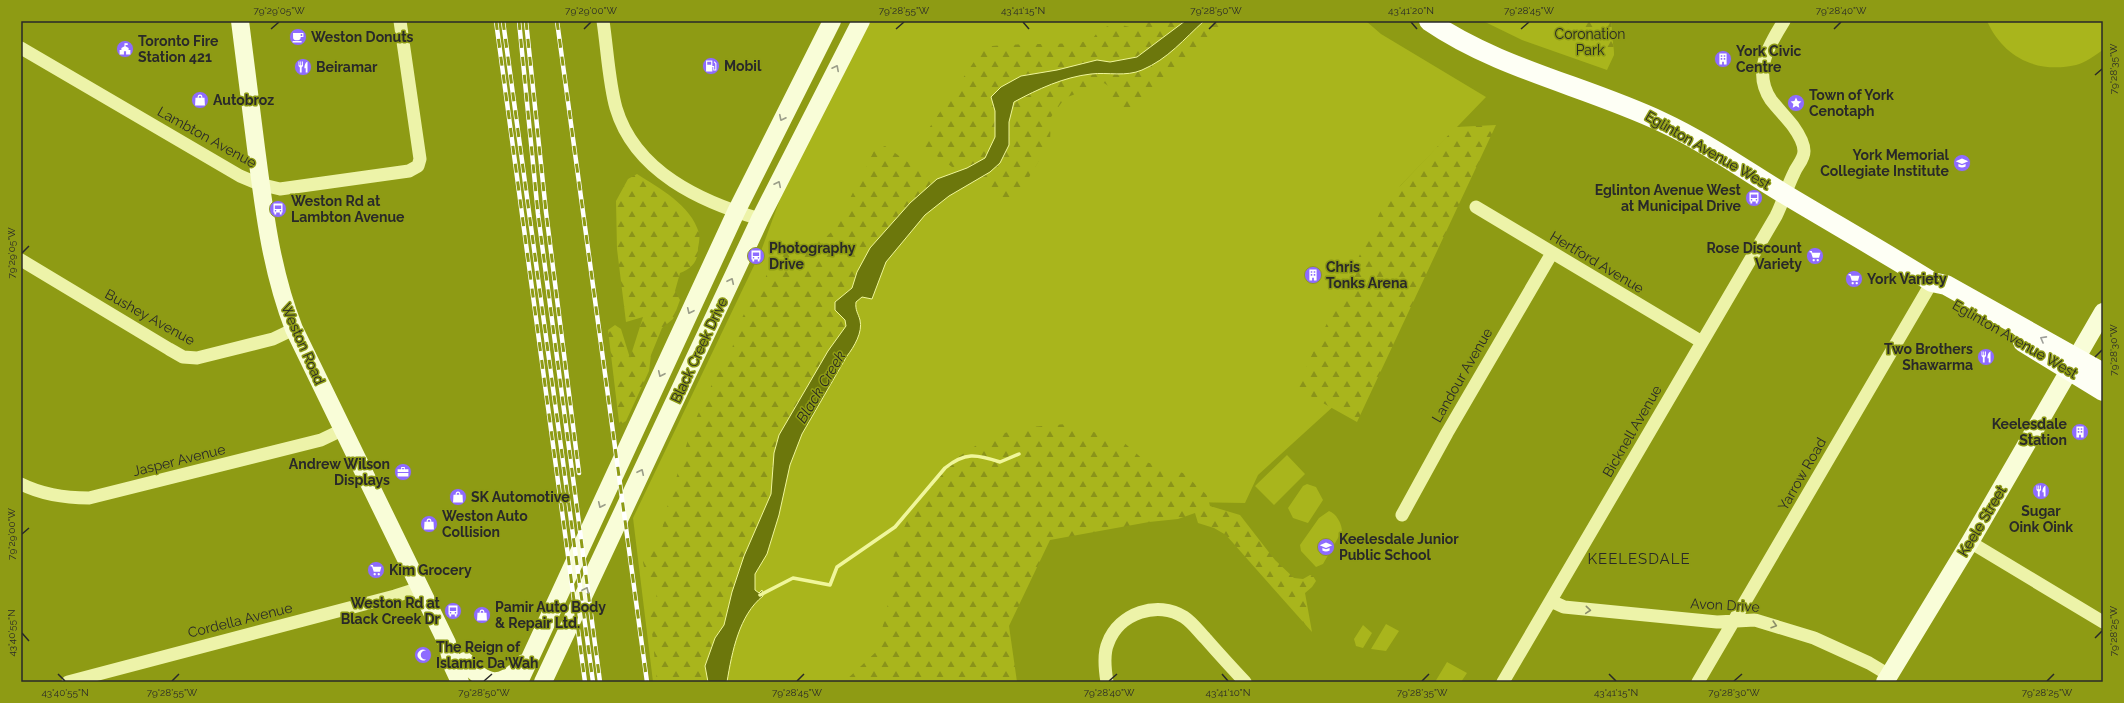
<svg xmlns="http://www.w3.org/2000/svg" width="2124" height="703" font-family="Raleway,sans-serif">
	<defs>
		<pattern id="forest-firs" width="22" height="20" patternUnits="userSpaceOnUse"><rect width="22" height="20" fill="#a9b51c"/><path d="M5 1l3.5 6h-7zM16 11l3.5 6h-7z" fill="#8a9319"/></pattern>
	</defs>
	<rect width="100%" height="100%" fill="#8e9b14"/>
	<path fill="#a9b51c" d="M870,21H1366L1381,34L1486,97L1400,186L1336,404L1258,475L1245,503L1055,500L938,682H653L633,518L761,251L783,191Z
		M1483,21H1611L1614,55L1607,70L1522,40Z
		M1987,21H2103V50C2095,55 2085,63 2076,65C2037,74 2003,57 1987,21Z
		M1287,455L1305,474L1274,505L1255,486Z
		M1307,484L1316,487L1323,500L1308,523L1293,518L1288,508L1303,486Z
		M1329,511C1336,513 1342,524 1342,531L1323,564L1316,567L1301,551L1300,545L1319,518Z
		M1386,624L1399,631L1386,651L1371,649Z
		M1363,625L1372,633L1363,648L1356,646L1354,639Z
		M1447,662L1467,673L1461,682H1435Z"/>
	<path fill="url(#forest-firs)" d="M1142,21H1185L1137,57L1110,62L1097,60L1057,70L1021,76L1001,87L991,97L995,111V137L985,158L980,163L959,172L919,143L984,47C1020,42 1056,46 1091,41L1099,30L1115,23L1133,28Z
		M1204,21H1232L1209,37L1184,62L1179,73L1157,84L1133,113L1109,98L1110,87L1104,83L1065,98L1051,117L1050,142L1028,179L1018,200L1002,199L972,181L990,172L1009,145V122L1014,102C1038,89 1064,77 1091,74C1108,72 1125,75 1142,70C1168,61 1185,38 1204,21Z
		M1565,21H1611L1614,55Z
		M1496,125L1357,422L1296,388L1385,202L1456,127Z
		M885,146L935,181L910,203L870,248L857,272L852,288L835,302V310L845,320L846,326L828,351L774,453L771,494L744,556L732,592L724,625L715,638L705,666L708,682H657L650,613L657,605L656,589L646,577L640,547L655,548L660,539L666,511L692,427L720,367L731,352L739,324L753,296L763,286L767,273V258L777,253L779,241C802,245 818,248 835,228L874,151Z
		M637,174C659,188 691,205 699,233C700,237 699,243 698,248C698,262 692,268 680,273L675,291L680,300L673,319L662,328L651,355L649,371L626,421L621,424L619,422L608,330L615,325L621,329L630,358L643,317L626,322L617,249L616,201L628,179Z
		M1066,424L1121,440L1146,462L1183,473L1207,495L1210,506L1240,515L1275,560L1294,578L1303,579L1310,575L1313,576L1316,581L1312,587L1305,593L1312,632L1226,535L1214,528L1198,523L1195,513L1178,519L1149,522L1050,540L1009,626L1017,682H844L877,651L891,591L894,550L911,512L949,463L983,441L1019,428Z"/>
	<path fill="#6c770c" stroke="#f0f69b" d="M1185,21H1204C1184,39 1168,59 1142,70C1126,77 1108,72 1091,74C1064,77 1038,89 1014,102L1009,122V145L1000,163L990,172L949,196L925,215L886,262L872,299L862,297L856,302C855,310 858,313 860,320C863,332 854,347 847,356L802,434L790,465L779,515L767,554L755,574V590L759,593L762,590L763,596C739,615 732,652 727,682H708L705,666L715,638L724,625L732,592L744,556L771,494L774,453L779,435L828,351L846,326L845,320L835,310V302L852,288L857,272L870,248L910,203L937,179L967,168L985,158L995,137V111L991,97L1001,87L1021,76L1057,70L1097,60L1110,62L1137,57Z"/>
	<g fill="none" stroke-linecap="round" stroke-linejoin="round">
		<path stroke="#f0f69b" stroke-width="3.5" d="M760,595L793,578L830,585L837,567L895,527L945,468C965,452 976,454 1000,462L1019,454"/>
		<path stroke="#edf3a9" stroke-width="13" d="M603,21C607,47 609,84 616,108C635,172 701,202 760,219
			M21,48L240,176L259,184L280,189L409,171L418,166L420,159L400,21
			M1476,207L1702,342
			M21,260L169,349L183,357L197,358L273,339L294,329
			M21,484C43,495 65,498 89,498L321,440L342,430
			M1402,515L1447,433L1552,253
			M1970,542L2103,622
			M1551,601L1564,607L1717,622L1755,620L1814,638L1869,663L1889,675
			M68,682L395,596L420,588
			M1107,682C1105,670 1103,654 1108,643C1119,613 1158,600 1184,617C1193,623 1199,632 1206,639C1219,654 1232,668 1245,682
			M1503,682L1776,216C1783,202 1787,187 1794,173C1797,165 1804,160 1804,151C1804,142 1798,133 1793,126C1786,117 1778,109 1771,100C1752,72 1769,45 1784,21
			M1698,682L1932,282"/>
		<path stroke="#f9fdd8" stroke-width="18" d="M240,21C245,63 251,106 256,148C264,210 271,270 294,329L447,643L453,667L460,682
			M465,661C486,687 502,688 524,663
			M519,682L736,212L832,21
			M543,682L760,219L861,21
			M1885,682L1970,542L2103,312"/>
		<path stroke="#fefff5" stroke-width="20" d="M1429,21C1499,69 1586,86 1662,122C1703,141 1742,168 1781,192C1831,222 1882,251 1932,282L1946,285L2103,373
			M2023,342L2103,391"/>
		<g stroke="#fff" stroke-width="4.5">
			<path id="rail" d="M496,21L585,682
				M503,21L593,682
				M519,21L538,214L600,682
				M526,21L546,212L579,473
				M557,21L647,682"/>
		</g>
		<use href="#rail" stroke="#8e9b14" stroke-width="3" stroke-dasharray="9" stroke-linecap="butt"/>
	</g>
	<defs><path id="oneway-chevron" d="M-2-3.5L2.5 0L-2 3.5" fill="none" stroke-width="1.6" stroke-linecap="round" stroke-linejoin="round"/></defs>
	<g stroke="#9b9e89">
		<use href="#oneway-chevron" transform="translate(836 68) rotate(-63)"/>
		<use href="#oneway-chevron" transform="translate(782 118) rotate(116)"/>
		<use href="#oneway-chevron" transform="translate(778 184) rotate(-64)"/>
		<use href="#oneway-chevron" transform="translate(731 281) rotate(-65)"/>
		<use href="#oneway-chevron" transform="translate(690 311) rotate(115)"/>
		<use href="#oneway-chevron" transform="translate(661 374) rotate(115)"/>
		<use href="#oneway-chevron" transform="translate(641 472) rotate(-65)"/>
		<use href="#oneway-chevron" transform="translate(601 505) rotate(115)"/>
		<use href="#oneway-chevron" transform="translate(586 590) rotate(-65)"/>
	</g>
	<use stroke="#9e9f99" href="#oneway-chevron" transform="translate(2043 339) rotate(-151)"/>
	<g stroke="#8b8e69">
		<use href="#oneway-chevron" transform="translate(1588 610) rotate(5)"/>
		<use href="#oneway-chevron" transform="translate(1774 625) rotate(17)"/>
	</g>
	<path fill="none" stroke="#292929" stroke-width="1.5" d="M1023,22L1029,29M1411,22L1417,29M271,29L279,22M584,29L591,22M896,29L904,22M1209,29L1216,22M1521,29L1529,22M1834,29L1841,22M2095,75L2102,69M22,253L29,246M2095,357L2102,350M22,534L29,528M22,633L29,641M2095,638L2102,631M58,674L65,681M1222,674L1228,681M1609,674L1616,681M172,681L179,674M484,681L492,674M797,681L804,674M1109,681L1117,674M1422,681L1429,674M1734,681L1742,674M2047,681L2054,674"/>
	<defs>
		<g id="cafe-disc" transform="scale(0.9)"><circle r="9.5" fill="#8e6bff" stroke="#8e9b14"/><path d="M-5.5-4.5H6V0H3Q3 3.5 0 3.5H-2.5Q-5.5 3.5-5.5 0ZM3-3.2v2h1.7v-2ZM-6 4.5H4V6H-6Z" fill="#fff"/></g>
		<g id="civic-disc" transform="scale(0.9)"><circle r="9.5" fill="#8e6bff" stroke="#8e9b14"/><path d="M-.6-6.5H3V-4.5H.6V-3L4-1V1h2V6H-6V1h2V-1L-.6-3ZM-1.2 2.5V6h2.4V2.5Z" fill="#fff"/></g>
		<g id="building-disc" transform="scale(0.9)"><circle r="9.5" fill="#8e6bff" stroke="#8e9b14"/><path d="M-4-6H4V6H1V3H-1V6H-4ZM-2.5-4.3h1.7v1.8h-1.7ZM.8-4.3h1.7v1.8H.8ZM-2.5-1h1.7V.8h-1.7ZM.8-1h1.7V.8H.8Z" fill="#fff"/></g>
		<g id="fuel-disc" transform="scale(0.9)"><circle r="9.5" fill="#8e6bff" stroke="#8e9b14"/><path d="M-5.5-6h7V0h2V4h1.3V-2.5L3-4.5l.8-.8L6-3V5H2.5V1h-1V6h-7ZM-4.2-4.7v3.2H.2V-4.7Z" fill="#fff"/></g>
		<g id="restaurant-disc" transform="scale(0.9)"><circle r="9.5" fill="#8e6bff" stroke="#8e9b14"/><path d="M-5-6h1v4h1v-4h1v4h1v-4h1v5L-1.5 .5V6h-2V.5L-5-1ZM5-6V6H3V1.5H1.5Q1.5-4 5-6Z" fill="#fff"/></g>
		<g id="shop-disc" transform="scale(0.9)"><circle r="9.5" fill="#8e6bff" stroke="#8e9b14"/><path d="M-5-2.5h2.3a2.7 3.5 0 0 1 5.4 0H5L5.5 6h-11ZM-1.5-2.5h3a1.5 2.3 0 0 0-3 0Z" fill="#fff"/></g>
		<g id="sight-disc" transform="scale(0.9)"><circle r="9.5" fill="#8e6bff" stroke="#8e9b14"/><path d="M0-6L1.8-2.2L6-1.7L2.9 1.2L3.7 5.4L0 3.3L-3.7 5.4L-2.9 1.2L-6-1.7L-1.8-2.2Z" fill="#fff"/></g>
		<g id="school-disc" transform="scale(0.9)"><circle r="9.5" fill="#8e6bff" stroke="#8e9b14"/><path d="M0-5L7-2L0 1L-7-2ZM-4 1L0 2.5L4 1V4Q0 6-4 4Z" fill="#fff"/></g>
		<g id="bus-disc" transform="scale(0.9)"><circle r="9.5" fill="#8e6bff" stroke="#8e9b14"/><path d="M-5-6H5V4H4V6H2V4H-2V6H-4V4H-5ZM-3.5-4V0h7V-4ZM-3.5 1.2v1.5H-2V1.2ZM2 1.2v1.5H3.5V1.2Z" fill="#fff"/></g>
		<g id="supermarket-disc" transform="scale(0.9)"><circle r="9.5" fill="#8e6bff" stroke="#8e9b14"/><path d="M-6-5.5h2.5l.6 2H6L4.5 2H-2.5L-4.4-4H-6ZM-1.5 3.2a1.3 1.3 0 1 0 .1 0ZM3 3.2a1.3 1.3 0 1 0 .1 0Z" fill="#fff"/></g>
		<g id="office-disc" transform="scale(0.9)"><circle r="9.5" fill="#8e6bff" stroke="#8e9b14"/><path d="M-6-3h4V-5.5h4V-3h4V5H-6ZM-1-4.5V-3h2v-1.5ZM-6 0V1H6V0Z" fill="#fff"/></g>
		<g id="mosque-disc" transform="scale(0.9)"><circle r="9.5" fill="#8e6bff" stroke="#8e9b14"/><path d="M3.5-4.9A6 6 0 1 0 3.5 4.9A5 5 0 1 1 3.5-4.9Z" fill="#fff"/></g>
	</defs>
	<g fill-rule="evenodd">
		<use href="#cafe-disc" x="298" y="37"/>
		<use href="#civic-disc" x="125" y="49"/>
		<use href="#building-disc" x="1723" y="59"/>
		<use href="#fuel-disc" x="711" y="66"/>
		<use href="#restaurant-disc" x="303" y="67"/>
		<use href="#shop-disc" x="200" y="100"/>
		<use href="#sight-disc" x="1796" y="103"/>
		<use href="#school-disc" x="1962" y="163"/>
		<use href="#bus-disc" x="1754" y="198"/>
		<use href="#bus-disc" x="278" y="209"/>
		<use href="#bus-disc" x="756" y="256"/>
		<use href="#supermarket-disc" x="1815" y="256"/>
		<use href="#building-disc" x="1313" y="275"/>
		<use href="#supermarket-disc" x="1854" y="279"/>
		<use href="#restaurant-disc" x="1986" y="357"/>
		<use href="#building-disc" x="2080" y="432"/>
		<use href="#office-disc" x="403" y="472"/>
		<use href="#restaurant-disc" x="2041" y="491"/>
		<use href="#shop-disc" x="458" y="497"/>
		<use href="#shop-disc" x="429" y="524"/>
		<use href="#school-disc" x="1326" y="547"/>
		<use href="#supermarket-disc" x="376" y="570"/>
		<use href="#bus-disc" x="453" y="611"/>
		<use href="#shop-disc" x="482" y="615"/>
		<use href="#mosque-disc" x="423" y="655"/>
	</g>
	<g text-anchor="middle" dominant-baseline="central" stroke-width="3" stroke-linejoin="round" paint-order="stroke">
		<g font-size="14" fill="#282924" stroke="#8e9b14">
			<text x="1590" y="34">Coronation<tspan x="1590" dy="16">Park</tspan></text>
		</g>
		<g font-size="14" font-weight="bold" fill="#292929" stroke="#8e9b14" text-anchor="start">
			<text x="311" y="37">Weston Donuts</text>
			<text x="138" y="41">Toronto Fire<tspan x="138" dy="16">Station 421</tspan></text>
			<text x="1736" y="51">York Civic<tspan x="1736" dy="16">Centre</tspan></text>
			<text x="724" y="66">Mobil</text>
			<text x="316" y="67">Beiramar</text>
			<text x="1809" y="95">Town of York<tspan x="1809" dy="16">Cenotaph</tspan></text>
			<text x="213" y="100">Autobroz</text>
			<text x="1949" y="155" text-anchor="end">York Memorial<tspan x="1949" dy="16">Collegiate Institute</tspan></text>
			<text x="1741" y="190" text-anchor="end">Eglinton Avenue West<tspan x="1741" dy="16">at Municipal Drive</tspan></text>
			<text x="291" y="201">Weston Rd at<tspan x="291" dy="16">Lambton Avenue</tspan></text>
			<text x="769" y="248">Photography<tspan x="769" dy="16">Drive</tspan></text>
			<text x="1802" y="248" text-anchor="end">Rose Discount<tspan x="1802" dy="16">Variety</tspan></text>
			<text x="1326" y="267">Chris<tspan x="1326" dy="16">Tonks Arena</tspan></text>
			<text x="1867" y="279">York Variety</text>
			<text x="1973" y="349" text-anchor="end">Two Brothers<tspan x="1973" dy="16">Shawarma</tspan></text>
			<text x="2067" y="424" text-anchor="end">Keelesdale<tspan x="2067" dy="16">Station</tspan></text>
			<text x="390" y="464" text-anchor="end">Andrew Wilson<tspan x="390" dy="16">Displays</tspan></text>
			<text x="471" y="497">SK Automotive</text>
			<text x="2041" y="511" text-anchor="middle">Sugar<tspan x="2041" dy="16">Oink Oink</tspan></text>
			<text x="442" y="516">Weston Auto<tspan x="442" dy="16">Collision</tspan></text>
			<text x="1339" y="539">Keelesdale Junior<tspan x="1339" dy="16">Public School</tspan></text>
			<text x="389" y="570">Kim Grocery</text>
			<text x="440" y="603" text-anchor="end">Weston Rd at<tspan x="440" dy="16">Black Creek Dr</tspan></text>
			<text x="495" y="607">Pamir Auto Body<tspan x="495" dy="16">&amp; Repair Ltd.</tspan></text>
			<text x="436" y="647">The Reign of<tspan x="436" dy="16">Islamic Da'Wah</tspan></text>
		</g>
		<g font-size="14" fill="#292929" stroke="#8e9b14">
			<text transform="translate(207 137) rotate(29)">Lambton Avenue</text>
			<text transform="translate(1708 150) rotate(30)">Eglinton Avenue West</text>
			<text transform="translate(1597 262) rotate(31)">Hertford Avenue</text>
			<text transform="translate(150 317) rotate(29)">Bushey Avenue</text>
			<text transform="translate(2015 339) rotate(30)">Eglinton Avenue West</text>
			<text transform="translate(303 344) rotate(66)">Weston Road</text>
			<text transform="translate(699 350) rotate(-65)">Black Creek Drive</text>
			<text transform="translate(1462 375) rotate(-60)">Landour Avenue</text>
			<text transform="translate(1632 431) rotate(-60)">Bicknell Avenue</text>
			<text transform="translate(179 460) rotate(-14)">Jasper Avenue</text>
			<text transform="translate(1802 474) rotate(-60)">Yarrow Road</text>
			<text transform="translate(1982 521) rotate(-59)">Keele Street</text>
			<text transform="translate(1725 605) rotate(3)">Avon Drive</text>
			<text transform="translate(240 620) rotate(-14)">Cordella Avenue</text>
		</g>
		<g font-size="15" font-style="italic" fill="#282821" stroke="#8e9b14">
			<text transform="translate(821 387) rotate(-59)">Black Creek</text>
		</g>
		<g font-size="15" letter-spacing="1" fill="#292929" stroke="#8e9b14">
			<text x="1639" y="559">KEELESDALE</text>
		</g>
	</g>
	<rect width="2124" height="703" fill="none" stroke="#8e9b14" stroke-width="44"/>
	<rect x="22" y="22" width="2080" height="659" fill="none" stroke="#292929" stroke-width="1.5"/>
	<g font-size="10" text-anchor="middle" fill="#292929">
		<text x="279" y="14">79°29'05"W</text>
		<text x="591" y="14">79°29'00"W</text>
		<text x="904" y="14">79°28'55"W</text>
		<text x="1023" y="14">43°41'15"N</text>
		<text x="1216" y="14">79°28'50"W</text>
		<text x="1411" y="14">43°41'20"N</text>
		<text x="1529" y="14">79°28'45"W</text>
		<text x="1841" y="14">79°28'40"W</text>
		<text transform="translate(2113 69) rotate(-90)" y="4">79°28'35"W</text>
		<text transform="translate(11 253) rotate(-90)" y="4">79°29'05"W</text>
		<text transform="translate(2113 350) rotate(-90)" y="4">79°28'30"W</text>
		<text transform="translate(11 534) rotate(-90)" y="4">79°29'00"W</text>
		<text transform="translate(2113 631) rotate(-90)" y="4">79°28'25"W</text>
		<text transform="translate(11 633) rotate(-90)" y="4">43°40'55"N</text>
		<text x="65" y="696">43°40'55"N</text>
		<text x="172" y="696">79°28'55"W</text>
		<text x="484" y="696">79°28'50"W</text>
		<text x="797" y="696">79°28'45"W</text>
		<text x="1109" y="696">79°28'40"W</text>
		<text x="1228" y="696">43°41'10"N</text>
		<text x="1422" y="696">79°28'35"W</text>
		<text x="1616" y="696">43°41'15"N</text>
		<text x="1734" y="696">79°28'30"W</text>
		<text x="2047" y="696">79°28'25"W</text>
	</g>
</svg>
